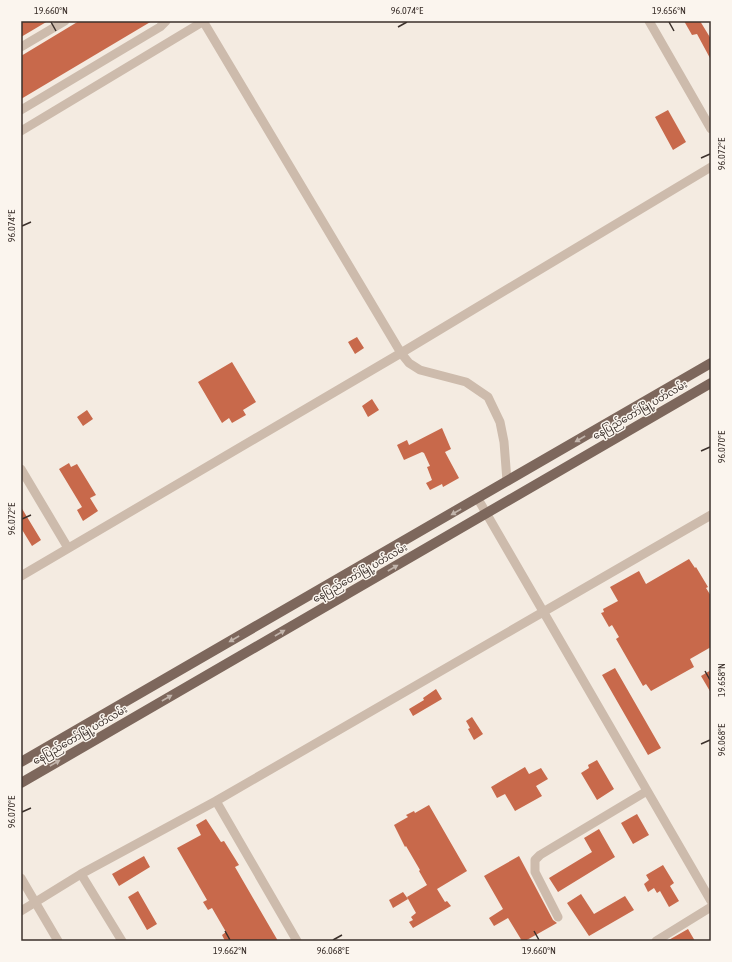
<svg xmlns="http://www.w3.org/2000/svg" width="732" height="962" font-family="'Asap Condensed','Noto Sans Myanmar',sans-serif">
	<rect width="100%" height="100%" fill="#f4ebe1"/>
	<path fill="#c8694b" d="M21,21H48L21,37Z
		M79,21H152L21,99V56Z
		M684,21H700L711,39V60L697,34L692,35Z
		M668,110L686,142L673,150L655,117Z
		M357,337L364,348L355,354L348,342Z
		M232,362L256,402L243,410L246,415L232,423L229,418L222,423L198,382Z
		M372,399L379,410L368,417L362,406Z
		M87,410L93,419L83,426L77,417Z
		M442,428L451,449L445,452L459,478L443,487L442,484L430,490L426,483L432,480L427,467L430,466L424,453L422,452L404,460L397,445L407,440L409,445Z
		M69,463L71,467L77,464L96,495L90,498L98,511L83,521L77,510L82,507L59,469Z
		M21,507L41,540L32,546L21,528Z
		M689,559L695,568L696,567L708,587L706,588L711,596V647L690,659L694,667L651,691L646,684L643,686L616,639L619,637L612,625L609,627L601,613L604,612L603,609L618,601L610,587L639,571L646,584Z
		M615,668L661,748L648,755L602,675Z
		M711,670V693L701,676Z
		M436,689L442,699L413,716L409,709L424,700L423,698Z
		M472,717L483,734L474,740L468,729L470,728L466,721Z
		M597,760L614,789L597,800L581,773L589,768L588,765Z
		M525,767L529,774L541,768L548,779L536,786L542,796L515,811L505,794L497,798L491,787Z
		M429,805L467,871L437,889L445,902L447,901L451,906L413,928L409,922L413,920L411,917L416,913L407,897L427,885L419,871L420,870L406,846L405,847L394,825L408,817L406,815L414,811L415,813Z
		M637,814L649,835L633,844L621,823Z
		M206,819L221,842L224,841L239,865L235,867L278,941H225L222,935L226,932L212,908L208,910L203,902L207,900L177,848L201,835L196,825Z
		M599,829L615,857L558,892L549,878L592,852L584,838Z
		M144,856L150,867L119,886L112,874Z
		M519,856L553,920L557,923L525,941H522L508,918L494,926L489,918L503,909L484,876Z
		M663,865L674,883L670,886L679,901L669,907L660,891L657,893L654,888L648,892L644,884L649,880L646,875Z
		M138,891L157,924L147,930L128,897Z
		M403,892L408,899L393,908L389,900Z
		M581,894L594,914L625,896L634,910L589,936L567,903Z
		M688,929L695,941H667Z"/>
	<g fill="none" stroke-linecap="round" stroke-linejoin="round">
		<path stroke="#cdbbac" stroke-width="9" d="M203,21L401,353L409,363L420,370L466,382L488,397L500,422L504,442L507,481
			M649,21L711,129
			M21,47L65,21
			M21,110L160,27L166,21
			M21,131L204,21
			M21,469L68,548
			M478,499L711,901
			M21,576L401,353L711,167
			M216,801L711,515
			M81,874L216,801L297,941
			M21,878L58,941
			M21,911L81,874L122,941
			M558,917L535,872V860L540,855L647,791
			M656,941L711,907"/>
		<path stroke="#7d675c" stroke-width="10" d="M21,762L711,363
			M21,783L711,383"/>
	</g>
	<defs><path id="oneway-solid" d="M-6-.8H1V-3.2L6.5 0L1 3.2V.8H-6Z"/></defs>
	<g fill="#c2b5ac">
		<use href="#oneway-solid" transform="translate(580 439) rotate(150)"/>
		<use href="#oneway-solid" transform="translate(456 512) rotate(150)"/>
		<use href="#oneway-solid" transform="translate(393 568) rotate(-30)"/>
		<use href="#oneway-solid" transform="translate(280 633) rotate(-30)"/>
		<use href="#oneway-solid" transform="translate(234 639) rotate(150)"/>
		<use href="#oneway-solid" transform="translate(167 698) rotate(-30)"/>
		<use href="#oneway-solid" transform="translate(55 763) rotate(-30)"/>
	</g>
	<path fill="none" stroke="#3b302b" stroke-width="1.5" d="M51,22L56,31M669,22L674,31M398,27L407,22M701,158L710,154M22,226L31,222M701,451L710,447M22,519L31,515M705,671L710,680M701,744L710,740M22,812L31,808M225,931L230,940M534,931L539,940M333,940L342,935"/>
	<g text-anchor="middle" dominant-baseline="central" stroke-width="3" stroke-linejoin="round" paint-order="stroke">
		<g font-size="10" fill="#3b302b" stroke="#fbf5ee">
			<text transform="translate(640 410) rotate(-30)">နေပြည်တော်မြို့ပတ်လမ်း</text>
			<text transform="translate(360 573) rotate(-30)">နေပြည်တော်မြို့ပတ်လမ်း</text>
			<text transform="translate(80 735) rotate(-30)">နေပြည်တော်မြို့ပတ်လမ်း</text>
		</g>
	</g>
	<rect width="732" height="962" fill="none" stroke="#fbf5ee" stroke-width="44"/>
	<rect x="22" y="22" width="688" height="918" fill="none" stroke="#3b302b" stroke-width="1.5"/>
	<g font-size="10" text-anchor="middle" fill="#3b302b">
		<text x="51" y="14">19.660°N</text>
		<text x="407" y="14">96.074°E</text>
		<text x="669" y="14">19.656°N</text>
		<text transform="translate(721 154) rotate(-90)" y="4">96.072°E</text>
		<text transform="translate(11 226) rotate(-90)" y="4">96.074°E</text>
		<text transform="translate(721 447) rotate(-90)" y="4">96.070°E</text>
		<text transform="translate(11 519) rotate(-90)" y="4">96.072°E</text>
		<text transform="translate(721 680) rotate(-90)" y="4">19.658°N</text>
		<text transform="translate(721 740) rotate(-90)" y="4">96.068°E</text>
		<text transform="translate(11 812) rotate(-90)" y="4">96.070°E</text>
		<text x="230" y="954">19.662°N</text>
		<text x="333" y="954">96.068°E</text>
		<text x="539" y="954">19.660°N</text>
	</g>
</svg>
